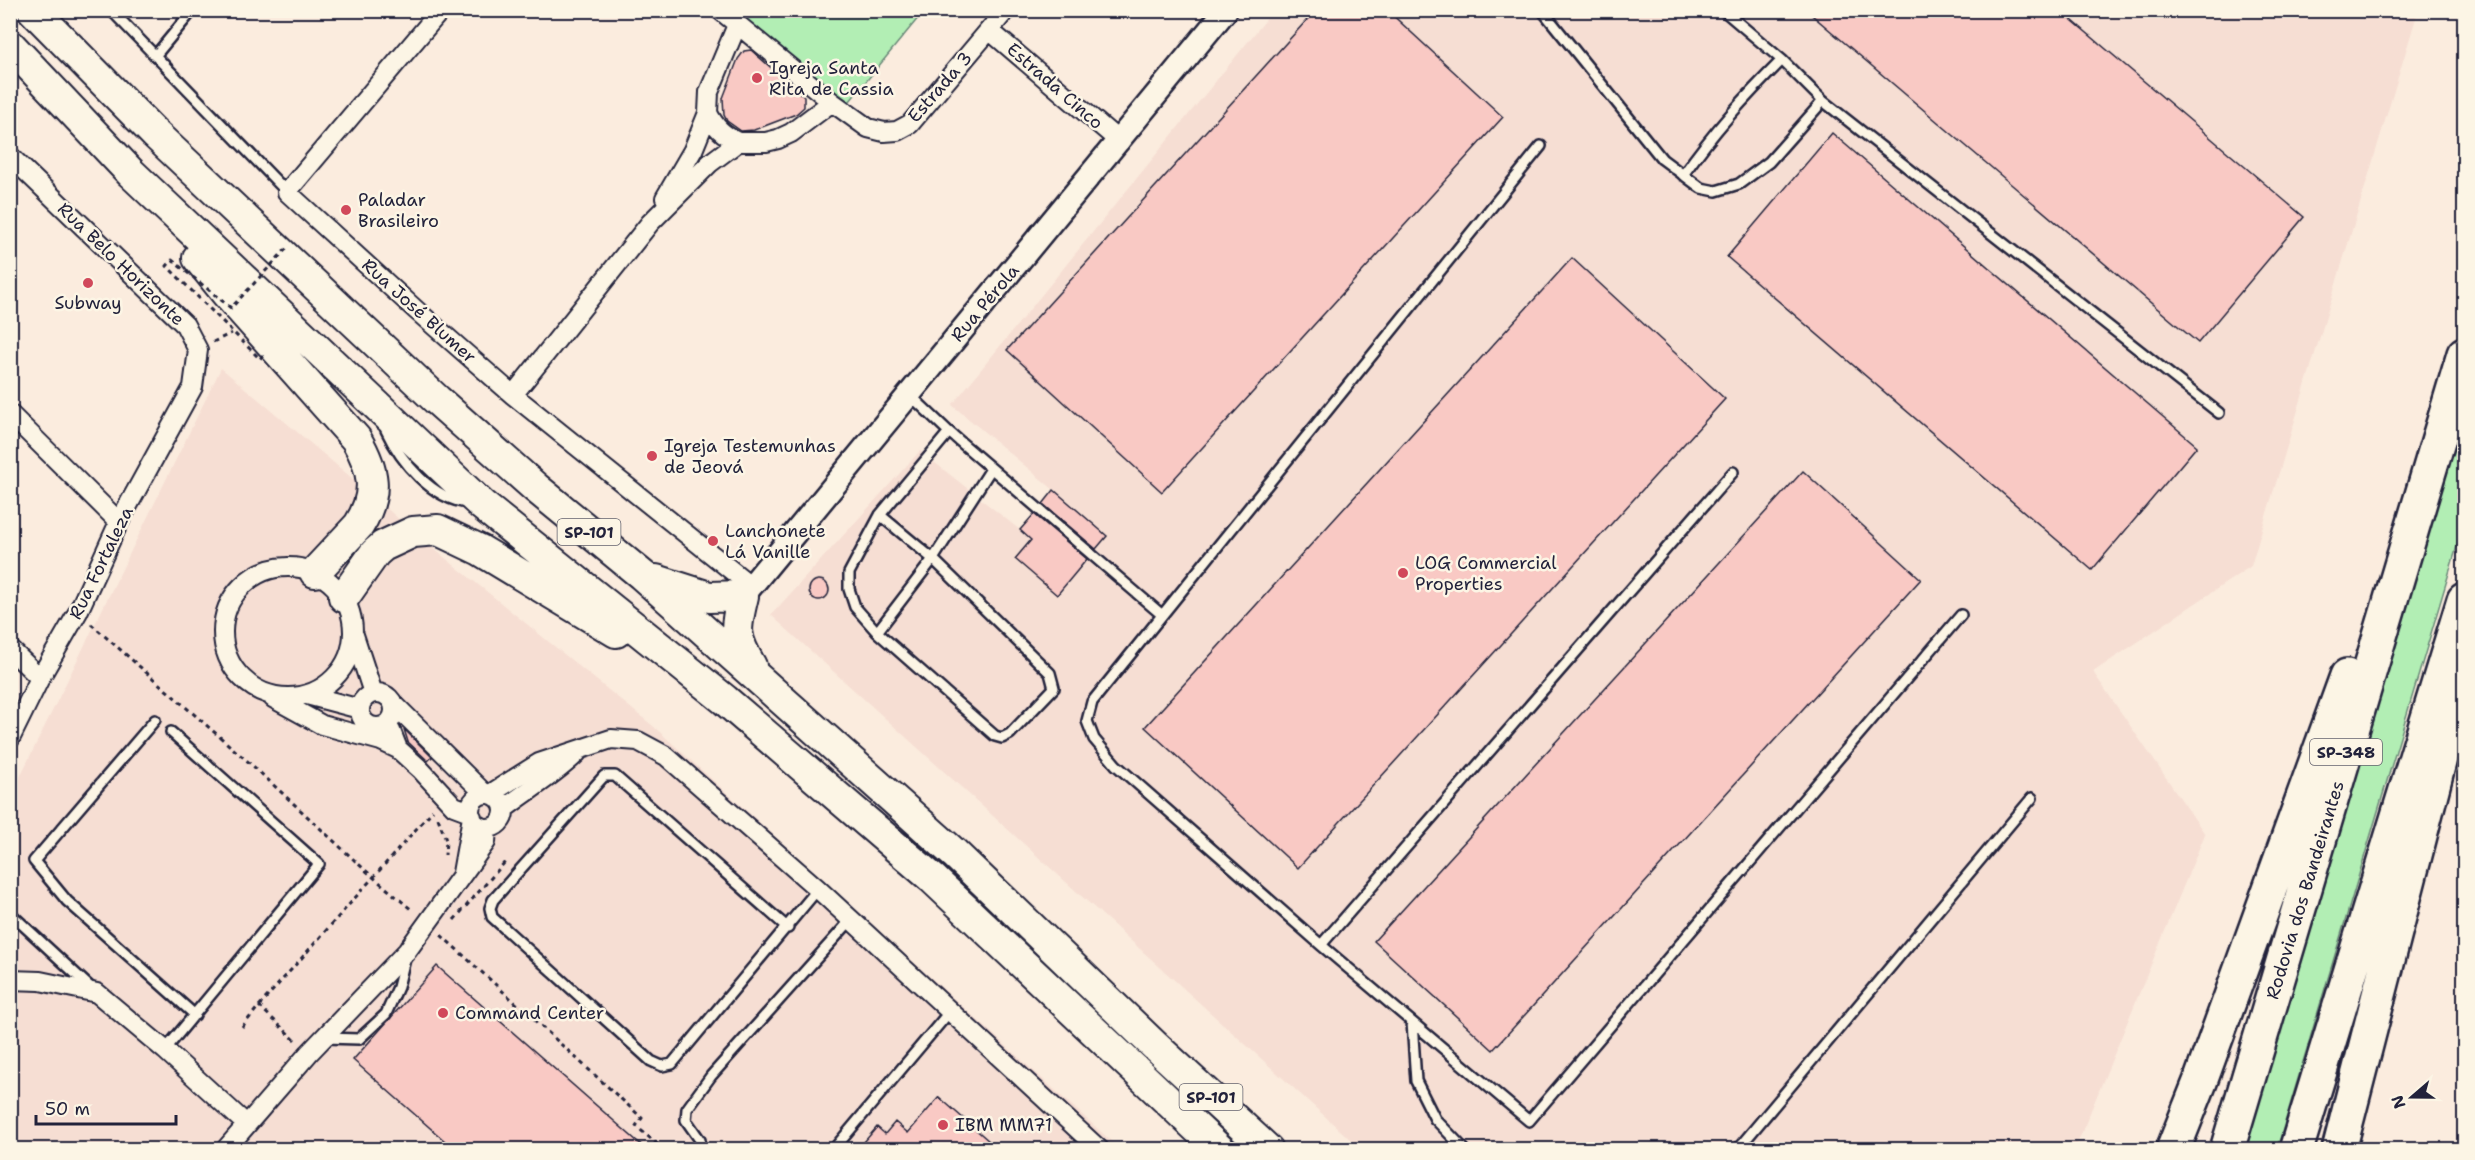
<svg xmlns="http://www.w3.org/2000/svg" width="2475" height="1160" font-family="'Shantell Sans',sans-serif">
	<rect width="100%" height="100%" fill="#fbecde"/>
	<filter id="ink" filterUnits="userSpaceOnUse"><feTurbulence type="fractalNoise" baseFrequency=".0167" numOctaves="2"/><feDisplacementMap in="SourceGraphic" scale="12" xChannelSelector="R" yChannelSelector="G"/><feConvolveMatrix kernelMatrix="1 2 1 2 8 2 1 2 1" color-interpolation-filters="sRGB"/></filter>
	<g filter="url(#ink)">
		<path fill="#f6ded3" d="M1273,11H2418L2251,566L2093,672L2205,834L2075,1149H1361L771,615L920,451L1020,530L1054,490L952,405Z
			M221,368L372,495L413,532L653,726L1120,1149H11L10,797Z"/>
		<path fill="#b2eeb4" stroke="#6a8878" stroke-width="1.5" d="M728,11H924L845,107Z
			M2464,409V523L2277,1149L2245,1150Z"/>
		<path fill="#f9c9c4" stroke="#22223b" stroke-width="1.5" d="M1316,10H1387L1503,117L1162,492L1007,350Z
			M1806,10H2060L2304,217L2198,343Z
			M751,50L804,97V107L796,114L754,130L741,131L727,121L724,115L723,98L738,59L744,51Z
			M1832,133L2197,446L2092,570L1727,257Z
			M1572,258L1725,399L1298,868L1145,727Z
			M1803,471L1921,579L1493,1050L1374,941Z
			M1054,490L1107,536L1096,549L1043,504Z
			M1034,514L1087,559L1057,595L1015,559L1031,540L1020,530Z
			M809 590a10 10 0 1 1 20 0a10 10 0 1 1-20 0Z
			M404,729L432,757L428,761L408,742Z
			M437,966L646,1149H454L353,1060Z
			M939,1097L998,1149H858L877,1127L885,1134L895,1122L908,1133Z"/>
		<g fill="none" stroke-linecap="round" stroke-linejoin="round">
			<g stroke="#22223b" stroke-width="14">
				<path id="service" d="M111,10L287,192
					M1542,10L1662,159L1701,188L1716,191L1739,184L1769,162L1823,101
					M1723,10L1782,60L1823,101L2219,413
					M155,56L193,10
					M1541,146L1092,702L1087,721L1094,739L1116,765L1321,945L1529,1121L1961,615
					M1683,175C1714,131 1744,98 1782,60
					M909,394L949,432L1161,614
					M386,430C401,462 432,499 468,503
					M880,515L933,559L1050,673L1054,688L1010,734L1002,738L995,736L877,632L855,607L849,589V573L880,515L949,432
					M877,632L933,559L991,469
					M155,720L34,861L67,901L195,1015
					M10,913L91,988
					M788,928L615,776H604L493,900L490,908L492,917L651,1061L662,1066L672,1064L818,889
					M1321,945L1733,472
					M1412,1022L1416,1081L1435,1119L1465,1150
					M325,1038L359,1039L386,1014L398,987L405,959
					M165,1050L319,864L171,732
					M700,1140L686,1120L687,1109L711,1076L850,921
					M833,1150L951,1010
					M1737,1150L2032,798"/>
			</g>
			<g stroke="#22223b" stroke-width="22">
				<path id="minor" d="M441,10L287,192L416,310L513,395L751,586
					M720,10L832,102L868,128L884,132L897,131L910,124L1006,10
					M989,30L1120,142
					M708,113C715,127 723,135 738,142
					M10,156L185,325L198,350L193,387L119,522L78,612L40,678L10,739
					M665,198L693,150L708,113L709,92L737,25
					M513,395L650,223L710,163L738,142H766L778,139L791,133L832,102
					M10,414L119,522
					M223 632a65 65 0 1 1 130 0a65 65 0 1 1-130 0Z
					M354,635L373,693
					M10,649L40,678
					M360 710a17 17 0 1 1 34 0a17 17 0 1 1-34 0Z
					M307,695L360,709
					M273,698L322,725L381,741L398,749
					M392,702L485,794
					M378,727L391,731L398,749L420,769L454,806L470,812
					M490,794L539,763L611,739L638,741L666,756L818,889L1100,1150
					M470 811a17 17 0 1 1 34 0a17 17 0 1 1-34 0Z
					M504,809C528,790 555,775 577,753
					M462,873L472,817
					M10,980L40,981L97,993L165,1050L246,1124
					M225,1150L309,1053L407,951L486,842L487,828"/>
			</g>
			<g stroke="#22223b" stroke-width="27">
				<path id="tertiary" d="M743,596L1226,10"/>
			</g>
			<g stroke="#22223b" stroke-width="34">
				<path id="trunk" d="M33,10L155,134L437,400L536,488L642,575L955,854L1154,1045L1268,1150
					M10,45L131,173L482,505L725,700L932,878L1220,1150
					M198,258L227,294L356,439C374,470 379,493 359,525L315,572
					M656,580L709,597L743,596C735,629 733,636 751,666
					M344,597L375,553L383,546L413,532L438,530L480,550L616,632"/>
			</g>
			<g stroke="#22223b" stroke-width="38">
				<path id="motorway" d="M2173,1150L2200,1082L2347,676
					M2227,1150L2464,354
					M2296,1150L2464,600
					M2339,1150L2457,692"/>
			</g>
			<path stroke="#22223b" stroke-width="3" stroke-dasharray="4.5 4.5" stroke-linecap="butt" d="M213,342L232,333
				M91,624L253,766L365,870L413,911
				M438,818L446,840L445,855
				M454,920L505,862
				M441,935L642,1118L636,1126L664,1150
				M259,1006L433,810
				M242,1027L259,1006L295,1040"/>
			<use href="#service" stroke="#fcf5e5" stroke-width="9"/>
			<use href="#minor" stroke="#fcf5e5" stroke-width="18"/>
			<use href="#tertiary" stroke="#fcf5e5" stroke-width="22"/>
			<use href="#trunk" stroke="#fcf5e5" stroke-width="30"/>
			<use href="#motorway" stroke="#fcf5e5" stroke-width="33"/>
			<path stroke="#22223b" stroke-width="3" stroke-dasharray="4.5 4.5" stroke-linecap="butt" d="M263,355L260,359L167,266L172,260L231,308L289,246"/>
		</g>
	</g>
	<g fill="#d1495b" stroke="#fcf5e5" stroke-width="2">
		<circle cx="757" cy="78" r="6"/>
		<circle cx="346" cy="210" r="6"/>
		<circle cx="88" cy="283" r="6"/>
		<circle cx="652" cy="456" r="6"/>
		<circle cx="713" cy="541" r="6"/>
		<circle cx="1403" cy="573" r="6"/>
		<circle cx="443" cy="1013" r="6"/>
		<circle cx="943" cy="1125" r="6"/>
	</g>
	<g text-anchor="middle" dominant-baseline="central" stroke-width="5" stroke-linejoin="round" paint-order="stroke">
		<g fill="#fcf5e5" stroke="#63616e" stroke-width="1.5">
			<rect x="557.5" y="519" width="63" height="26" rx="4.5"/>
			<rect x="2310" y="739" width="72" height="26" rx="4.5"/>
			<rect x="1179.5" y="1084" width="63" height="26" rx="4.5"/>
		</g>
		<g font-size="16" font-weight="bold" fill="#22223b">
			<text x="589" y="532">SP-101</text>
			<text x="2346" y="752">SP-348</text>
			<text x="1211" y="1097">SP-101</text>
		</g>
		<g font-size="18" fill="#22223b" stroke="#fcf5e5" text-anchor="start">
			<text x="769" y="68">Igreja Santa<tspan x="769" dy="21">Rita de Cassia</tspan></text>
			<text x="358" y="200">Paladar<tspan x="358" dy="21">Brasileiro</tspan></text>
			<text x="88" y="303" text-anchor="middle">Subway</text>
			<text x="664" y="446">Igreja Testemunhas<tspan x="664" dy="21">de Jeová</tspan></text>
			<text x="725" y="531">Lanchonete<tspan x="725" dy="21">Lá Vanille</tspan></text>
			<text x="1415" y="563">LOG Commercial<tspan x="1415" dy="21">Properties</tspan></text>
			<text x="455" y="1013">Command Center</text>
			<text x="955" y="1125">IBM MM71</text>
		</g>
		<g font-size="18" fill="#22223b" stroke="#fcf5e5">
			<text transform="translate(1055 86) rotate(41)">Estrada Cinco</text>
			<text transform="translate(940 87) rotate(-49)">Estrada 3</text>
			<text transform="translate(121 264) rotate(44)">Rua Belo Horizonte</text>
			<text transform="translate(985 303) rotate(-50)">Rua Pérola</text>
			<text transform="translate(419 311) rotate(42)">Rua José Blumer</text>
			<text transform="translate(101 563) rotate(-64)">Rua Fortaleza</text>
			<text transform="translate(2305 890) rotate(-73)">Rodovia dos Bandeirantes</text>
		</g>
	</g>
	<rect width="2475" height="1160" fill="none" stroke="#fcf5e5" stroke-width="36"/>
	<rect x="18" y="18" width="2439" height="1124" fill="none" stroke="#22223b" stroke-width="2" filter="url(#ink)"/>
	<g transform="translate(2412 1097) rotate(250)" stroke="#fcf5e5" stroke-width="4.5" paint-order="stroke">
	<path d="M0-4.5L10 22L0 15L-10 22Z" fill="#22223b"/>
	<text y="-9" font-size="16" font-weight="bold" text-anchor="middle" fill="#22223b">N</text>
	</g>
	<path d="M36 1115v9h140v-9" fill="none" stroke="#22223b" stroke-width="3"/>
	<text x="45" y="1115" font-size="18" fill="#22223b" stroke="#fcf5e5" stroke-width="4.5" paint-order="stroke">50 m</text>
</svg>
